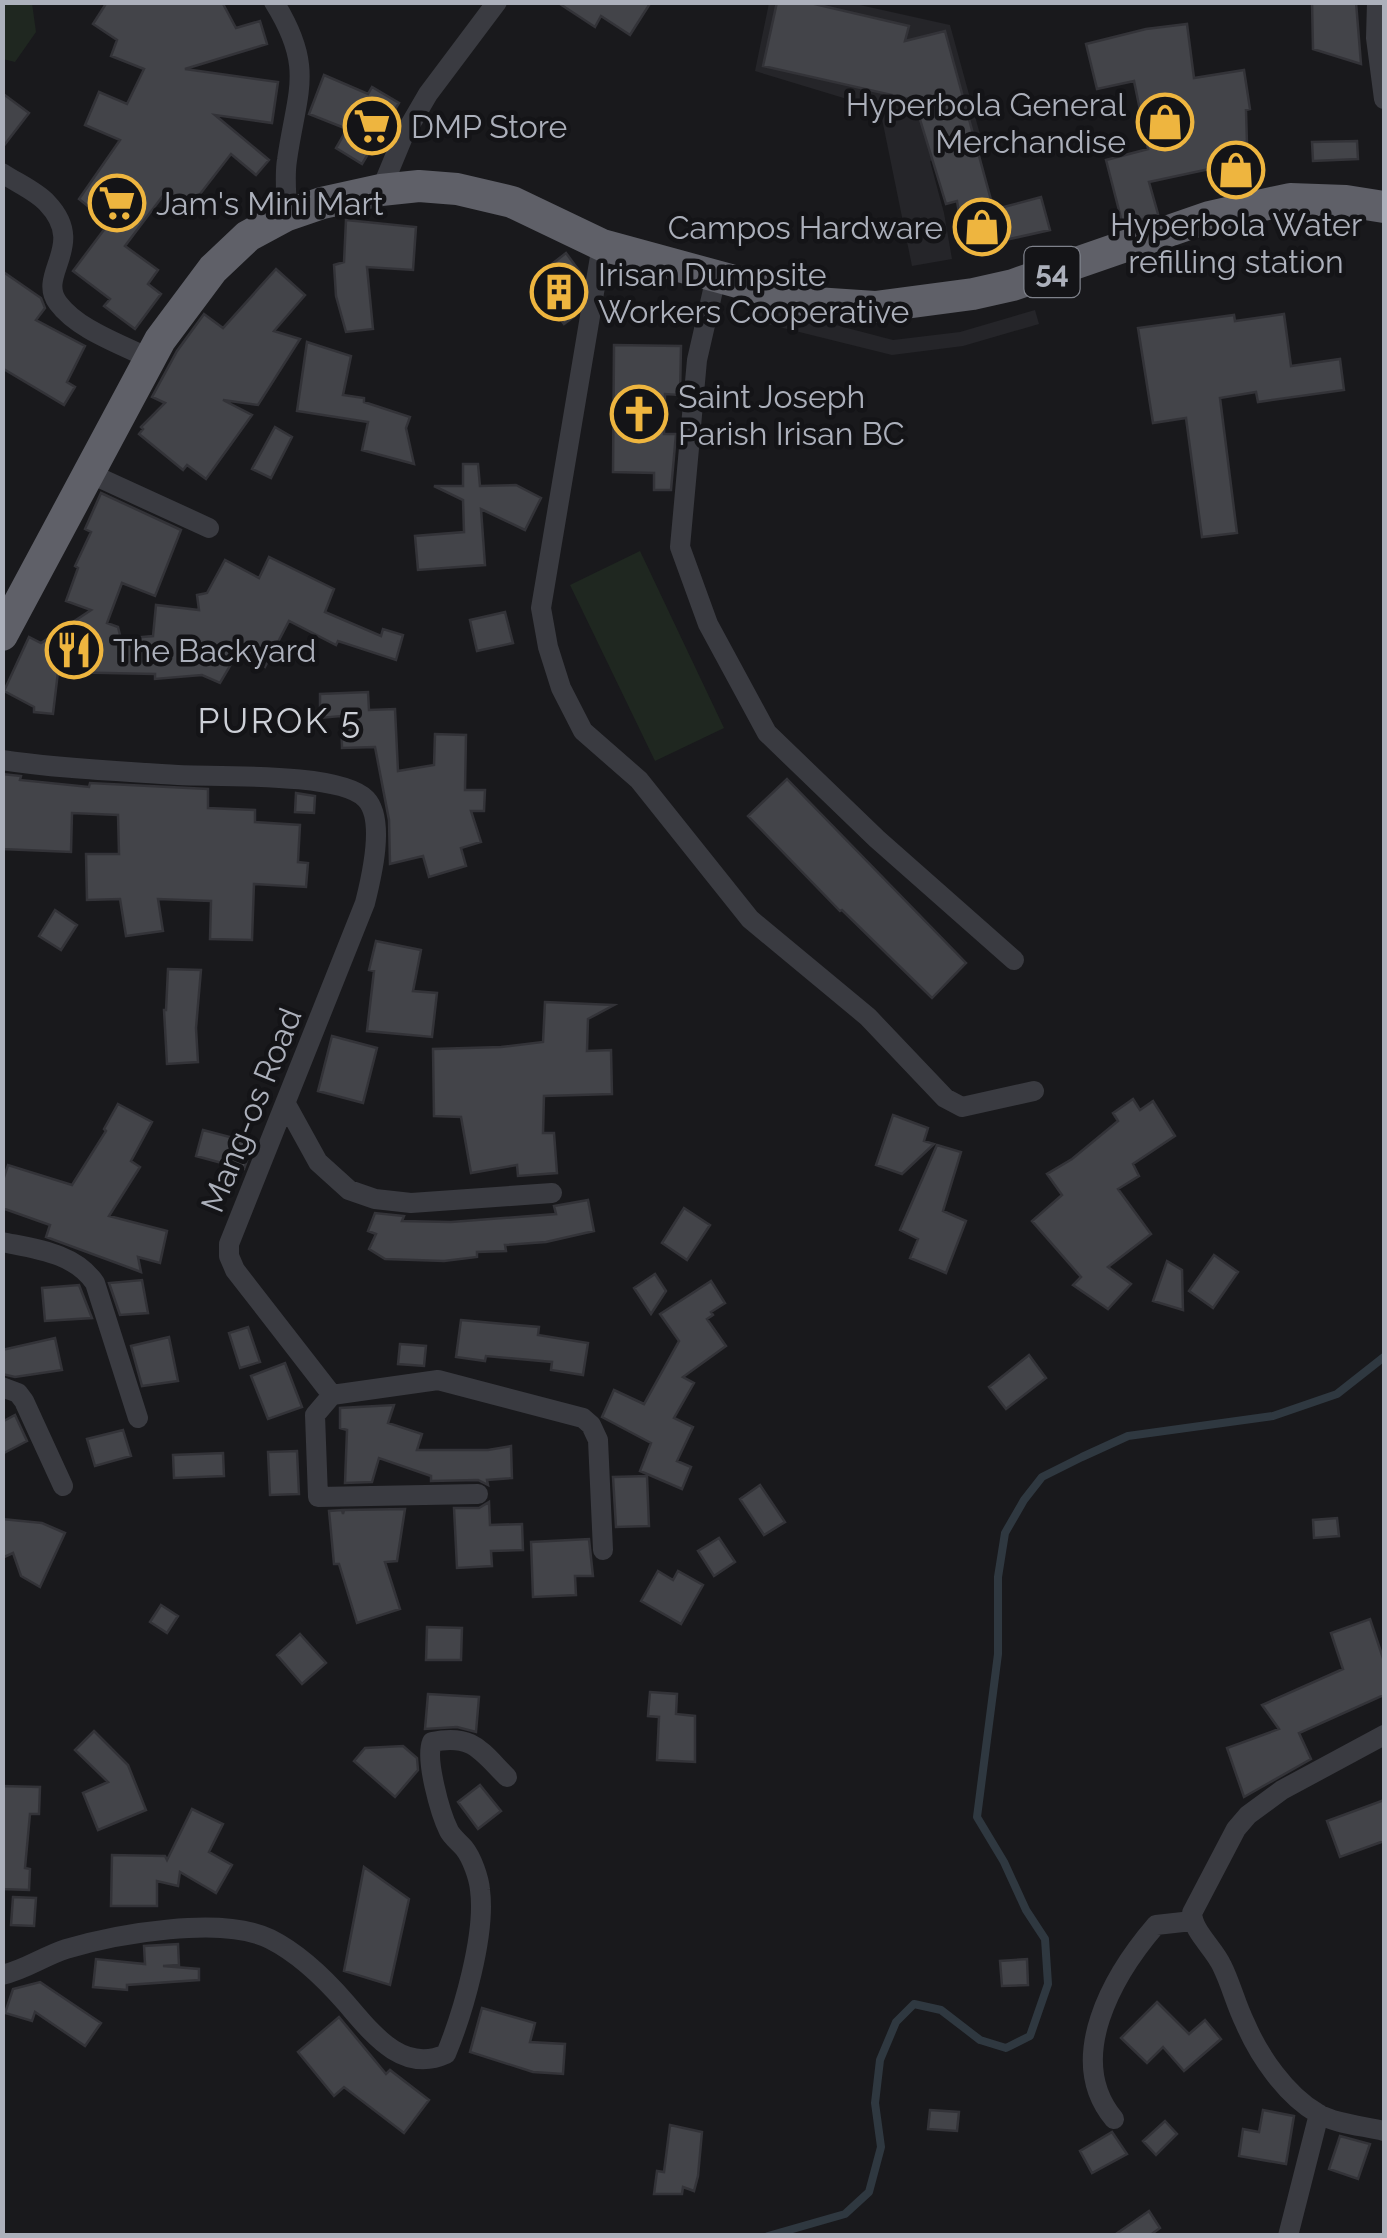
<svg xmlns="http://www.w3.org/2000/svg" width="1387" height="2238" font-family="Raleway,sans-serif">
	<rect width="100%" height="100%" fill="#19191c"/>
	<path fill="#252529" d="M769,3H851L950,25L984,149L930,161L944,213L952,259L912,266L880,109L755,71Z
		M755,304L893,340L960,332L1035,310L1039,324L963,346L892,355L751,320Z"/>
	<path fill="#1f2720" d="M3,2L32,3L36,32L15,62L3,59Z
		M640,551L724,728L655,761L570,585Z"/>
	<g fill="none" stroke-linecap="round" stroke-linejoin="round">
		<path stroke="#2f3840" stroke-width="8" d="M768,2236L845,2214L869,2192L881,2147L875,2103L880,2060L896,2022L914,2004L941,2010L980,2040L1006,2048L1030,2036L1048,1984L1045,1939L1026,1910L1004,1862L977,1817L998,1654V1577L1005,1533L1024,1500L1042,1477L1082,1457L1128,1436L1273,1416L1337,1394L1384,1357"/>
	</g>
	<path fill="#434449" stroke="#333338" stroke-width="2.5" d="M107,2H222L236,28L260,21L267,44L185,69L278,82L272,123L215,115L269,160L256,175L231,154L187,211L165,193L125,246L158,270L148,284L161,294L135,329L104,306L110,299L73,271L109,223L79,199L120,140L85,125L99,92L127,104L144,69L111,56L117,40L93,24Z
		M557,2H651L630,35L601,16L595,27Z
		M777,2H806L909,26L905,41L945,31L993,207L1000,206V208L1041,197L1050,230L965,249L957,201L946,204L914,100L763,66Z
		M1312,2H1356L1361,64L1313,49Z
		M1187,24L1194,78L1244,70L1250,109L1246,110L1247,144L1253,187L1217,191L1214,168L1149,182L1158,214L1123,226L1106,160L1148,149L1134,81L1097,89L1086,44L1146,29Z
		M324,75L368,94L372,87L399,103L362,164L336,148L347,129L309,114Z
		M2,93L29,113L2,148Z
		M1357,141L1358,159L1313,161L1312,142Z
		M346,220L416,227L413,270L367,267L373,329L346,332L336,296L334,265L344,262Z
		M566,253L583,276L580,291L573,297L578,303L576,315L564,324L537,288L545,282L539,274Z
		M276,269L305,295L274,331L300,339L258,405L223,400L252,415L206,479L187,465L183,470L139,434L143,429L141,427L165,403L152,397L177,351L204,314L223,328Z
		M2,271L41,298L45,308L36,320L85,346L67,382L75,387L64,405L2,368Z
		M1284,314L1291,366L1340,359L1344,390L1258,402L1256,392L1220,398L1237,533L1202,537L1186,418L1153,423L1138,328L1234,315L1235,321Z
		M307,342L351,356L343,395L364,398V402L410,417L406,428L414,464L362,450L368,422L297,411Z
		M614,345L681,346L680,395L665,394L664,434H676L671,490H654V473L613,472Z
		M275,427L292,437L271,478L252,469Z
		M463,464H478L480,486L516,485L541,498L525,530L481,509L485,565L418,570L415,536L464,532L463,500L434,486H463Z
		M101,493L181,530L155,596L122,583L107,623L118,627L121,639L153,636L156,605L199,610L197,595L207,593L225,560L259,578L269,557L334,589L325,612L381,636L383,629L403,635L396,660L338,641L336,645L289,621L265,667L240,649L220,683L202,675L155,679V674L58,672L53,714L34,712V707L4,691L29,637L41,643L91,610L66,601L78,568L75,566L91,532L85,529Z
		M505,612L513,643L477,651L470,620Z
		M368,692L369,710L395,709L398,771L434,765L435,734L466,735L465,790H485L484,811H471L481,842L461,848L466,866L429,877L423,856L390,864L389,820L375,747L342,748L341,716L320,718V694Z
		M2,774L21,776L20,780L89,787L90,783L208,789V808L255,810V822L300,825L298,862L308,863L306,887L254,884L252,940L210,939L211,901L158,899L163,931L126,936L120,899L87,900L86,854H119L118,815L72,813L71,852L2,849Z
		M787,779L966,963L932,998L842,910L840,911L748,816Z
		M296,793L315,796L314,813L295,812Z
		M55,910L77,925L61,950L39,936Z
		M376,941L421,950L413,991L437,993L432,1037L367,1031L374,971L369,970Z
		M168,969L201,970L196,1028L198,1062L167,1064L164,1010H166Z
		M545,1002L614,1005L588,1019L587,1051L611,1050L612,1094L544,1096L543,1133H554L557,1173L518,1176L517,1165L471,1173L461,1117L434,1116L433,1049L501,1047L543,1042Z
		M332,1036L377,1048L363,1103L318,1091Z
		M1133,1099L1140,1110L1153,1101L1175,1136L1133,1164L1139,1176L1118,1189L1151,1234L1108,1267L1131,1284L1108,1309L1073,1285L1081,1277L1032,1221L1062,1195L1047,1174L1072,1159L1118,1121L1113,1113Z
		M118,1104L152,1122L131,1161L140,1167L109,1216L167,1231L160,1263L138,1257L141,1272L46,1237L50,1225L2,1208V1183L8,1165L72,1185L106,1131L104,1129Z
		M893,1115L928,1128L924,1141L934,1144L902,1174L876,1165Z
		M203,1130L253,1143L244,1169L196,1156Z
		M937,1145L961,1152L943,1211L966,1221L946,1273L910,1258L918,1239L900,1230Z
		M588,1200L594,1231L546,1242L505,1245L506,1251L477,1252V1257L444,1261L385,1259L369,1249L376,1234L368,1231L375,1213L404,1216L402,1221L451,1222L556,1214L554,1206Z
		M684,1208L710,1225L687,1260L662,1243Z
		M1214,1255L1238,1272L1213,1308L1189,1291Z
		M1167,1261L1182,1270L1183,1310L1153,1301Z
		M655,1274L666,1291L651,1314L634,1288Z
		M142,1280L148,1313L120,1315L109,1283Z
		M711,1281L725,1303L711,1312L713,1315L707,1319L726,1346L683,1377L694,1383L674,1418L693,1427L677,1461L691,1467L682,1489L640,1471L651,1443L602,1417L614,1390L644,1404L679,1341L660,1314Z
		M79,1285L92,1318L45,1321L42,1288Z
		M461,1320L539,1327L538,1335L588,1343L583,1375L551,1370L552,1362L486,1356L485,1361L456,1357Z
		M248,1327L260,1362L240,1368L229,1333Z
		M169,1337L178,1381L142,1386L131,1346Z
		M55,1338L62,1370L15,1377L2,1374V1350Z
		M400,1344L426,1346L424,1366L398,1364Z
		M1029,1355L1046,1378L1006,1409L989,1387Z
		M285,1363L302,1407L268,1419L251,1376Z
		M394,1405L388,1423L422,1434L417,1450H488L511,1446L512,1478L487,1480L488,1485L478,1480L431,1481V1476L379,1458L372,1482L345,1483L347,1430L340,1428V1408Z
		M15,1415L27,1441L2,1454V1422Z
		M123,1430L131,1456L95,1466L87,1439Z
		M297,1451L299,1494L270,1495L268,1452Z
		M223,1453L224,1476L174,1478L173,1455Z
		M647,1476L649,1526L616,1527L613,1477Z
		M760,1485L785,1522L764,1535L740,1499Z
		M489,1502L490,1525L522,1524L523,1550L491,1551L492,1566L457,1568L454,1508H479Z
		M405,1509L397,1561L385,1562L400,1609L357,1623L339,1564H334L329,1511L342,1510L343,1514L344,1510Z
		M1337,1518L1339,1536L1314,1538L1313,1520Z
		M2,1519L42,1523L65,1533L40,1587L21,1576L13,1553L2,1558Z
		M719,1538L735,1562L714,1576L698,1551Z
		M589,1539L593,1576H575L576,1595L533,1597L531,1542Z
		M658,1571L673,1580L678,1571L703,1585L681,1624L641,1601Z
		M161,1605L178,1616L167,1633L150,1622Z
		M1370,1619L1384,1661V1695L1299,1733L1311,1759L1244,1797L1227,1748L1279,1729L1262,1705L1343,1669L1331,1633Z
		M427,1627L462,1628L461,1660H426Z
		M300,1634L326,1663L302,1684L277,1655Z
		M650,1692L677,1694L676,1714L695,1716V1762L657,1760L659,1717L648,1716Z
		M428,1694L479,1697L476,1732L457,1727L425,1729Z
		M94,1731L128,1765L146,1810L98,1830L83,1793L108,1782L75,1750Z
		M403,1746L417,1758L418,1770L395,1797L354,1761L365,1748Z
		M480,1785L501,1811L478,1829L458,1802Z
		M3,1786L40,1787L39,1814H30L25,1868L30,1869L29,1890L2,1889Z
		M1384,1800V1841L1340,1857L1327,1821Z
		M192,1809L223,1824L209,1852L232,1865L216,1893L180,1872L178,1886L157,1881V1906H111L112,1855L165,1856L167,1860Z
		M364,1867L409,1899L390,1985L344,1971Z
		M13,1897L36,1898L34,1926L11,1925Z
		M178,1944L179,1965L163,1966L199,1969V1980L127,1985V1990L93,1987L96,1959L145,1964L144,1946Z
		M1027,1959L1028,1985L1002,1986L1000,1961Z
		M40,1982L101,2023L85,2046L35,2012L32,2021L5,2013L13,1989Z
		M1157,2002L1189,2034L1205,2020L1221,2039L1184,2071L1163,2047L1147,2063L1121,2038Z
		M482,2008L535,2023L530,2042L565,2044L563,2074L533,2072L470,2052Z
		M339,2017L386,2074L390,2070L429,2100L404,2133L344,2087L334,2096L298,2052Z
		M930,2110L959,2112L957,2131L928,2129Z
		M1263,2110L1294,2116L1286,2164L1239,2156L1243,2129L1259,2132Z
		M1165,2121L1177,2134L1156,2155L1143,2141Z
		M670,2125L702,2132L698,2176L694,2191L683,2187L682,2194H654L657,2171L664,2172Z
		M1112,2132L1127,2154L1092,2173L1080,2151Z
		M1340,2136L1370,2144L1358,2179L1329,2169Z
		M1149,2211L1160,2228L1149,2236H1113Z"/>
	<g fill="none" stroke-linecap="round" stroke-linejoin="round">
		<path stroke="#3a3b41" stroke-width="20" d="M274,2C315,68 297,90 287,160C284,178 287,197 287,215
			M1377,2L1376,38L1384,99
			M2,173C17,183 36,191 47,203C88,246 36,274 58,303C78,330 121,344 150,359
			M381,190L403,137L428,94L497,2
			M602,245L541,608L548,647L561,688L583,731L639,780L750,919L868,1017L945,1098L962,1107L1034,1091
			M716,277L697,360L680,547L708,624L767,733L877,839L1014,960
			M89,473L209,528
			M2,760C60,769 120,771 178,775C217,777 341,772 366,799C386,820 371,879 365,903L229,1244V1256L235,1270L332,1395L438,1380L583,1418L591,1425L598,1440L603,1550
			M286,1104L318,1162L349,1190L375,1199L411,1203L552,1193
			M2,1242C36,1249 75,1253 95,1283L138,1418
			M2,1387L18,1393L24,1401L63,1486
			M332,1395L315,1415L318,1497L478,1494
			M1384,1735L1282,1790L1248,1815L1236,1829L1192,1913C1193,1932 1214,1948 1222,1966C1231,1984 1236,2005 1245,2023C1259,2056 1286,2095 1317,2113C1335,2124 1364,2126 1384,2131
			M2,1975C25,1970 44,1956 66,1949C117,1934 222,1915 270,1939C298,1953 326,1980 346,2003C372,2033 402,2074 446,2054C463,2013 486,1934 480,1890C479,1878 472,1858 464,1848C459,1842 452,1837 449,1831C440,1813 425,1759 432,1742C473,1734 480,1750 507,1777
			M1114,2119C1064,2059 1113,1975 1156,1925L1192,1921
			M1288,2236L1319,2114"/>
		<path stroke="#5f6068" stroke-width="32" d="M2,635L160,340L213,269L248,236L287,215L322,203L381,190L419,186L457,189L512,202L602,245L815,303L875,307L973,294L1013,285L1209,217L1290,199L1346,201L1384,207"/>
	</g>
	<defs>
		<g id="shop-ring" transform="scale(2.875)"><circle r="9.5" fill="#141417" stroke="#eeb53f" stroke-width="1.5"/><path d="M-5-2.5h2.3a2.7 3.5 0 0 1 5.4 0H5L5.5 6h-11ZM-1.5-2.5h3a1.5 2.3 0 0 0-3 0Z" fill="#eeb53f"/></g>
		<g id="supermarket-ring" transform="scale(2.875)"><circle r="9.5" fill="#141417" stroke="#eeb53f" stroke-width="1.5"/><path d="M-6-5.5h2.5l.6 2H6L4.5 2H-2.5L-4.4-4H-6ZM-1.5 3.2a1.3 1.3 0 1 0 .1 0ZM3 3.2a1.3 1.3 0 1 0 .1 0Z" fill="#eeb53f"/></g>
		<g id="building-ring" transform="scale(2.875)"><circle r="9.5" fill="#141417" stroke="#eeb53f" stroke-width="1.5"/><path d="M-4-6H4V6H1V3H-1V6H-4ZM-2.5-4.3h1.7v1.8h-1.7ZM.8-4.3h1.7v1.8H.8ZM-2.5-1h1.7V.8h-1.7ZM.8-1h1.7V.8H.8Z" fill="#eeb53f"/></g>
		<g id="church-ring" transform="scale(2.875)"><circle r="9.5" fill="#141417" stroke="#eeb53f" stroke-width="1.5"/><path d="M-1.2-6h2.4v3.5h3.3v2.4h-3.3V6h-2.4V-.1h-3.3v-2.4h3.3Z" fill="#eeb53f"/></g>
		<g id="restaurant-ring" transform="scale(2.875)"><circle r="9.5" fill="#141417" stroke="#eeb53f" stroke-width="1.5"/><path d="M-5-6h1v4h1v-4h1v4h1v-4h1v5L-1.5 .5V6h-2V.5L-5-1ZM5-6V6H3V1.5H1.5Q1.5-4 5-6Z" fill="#eeb53f"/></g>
	</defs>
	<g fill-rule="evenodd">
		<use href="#shop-ring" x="1165" y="122"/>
		<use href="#supermarket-ring" x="372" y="126"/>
		<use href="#shop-ring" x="1236" y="170"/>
		<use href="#supermarket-ring" x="117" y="203"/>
		<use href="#shop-ring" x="982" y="227"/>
		<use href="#building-ring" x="559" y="292"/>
		<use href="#church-ring" x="639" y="414"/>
		<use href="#restaurant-ring" x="74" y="650"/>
	</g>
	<g text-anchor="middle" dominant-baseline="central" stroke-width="9" stroke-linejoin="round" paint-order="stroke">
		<rect fill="#141417" stroke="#7e818a" stroke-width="2.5" x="1024.5" y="247" width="55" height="50" rx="8"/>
		<g font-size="30" font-weight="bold" fill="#acb0bb">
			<text x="1052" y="272">54</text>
		</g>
		<g font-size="32" fill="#acb0bb" stroke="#141417" text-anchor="start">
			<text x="1126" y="104" text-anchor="end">Hyperbola General<tspan x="1126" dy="37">Merchandise</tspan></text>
			<text x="411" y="126">DMP Store</text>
			<text x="156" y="203">Jam's Mini Mart</text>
			<text x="1236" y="224" text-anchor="middle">Hyperbola Water<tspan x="1236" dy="37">refilling station</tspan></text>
			<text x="943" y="227" text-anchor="end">Campos Hardware</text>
			<text x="598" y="274">Irisan Dumpsite<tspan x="598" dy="37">Workers Cooperative</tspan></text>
			<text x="678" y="396">Saint Joseph<tspan x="678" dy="37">Parish Irisan BC</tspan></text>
			<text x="113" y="650">The Backyard</text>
		</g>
		<g font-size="32" fill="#acb0bb" stroke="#141417">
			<text transform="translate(251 1110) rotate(-68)">Mang-os Road</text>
		</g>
		<g font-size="35" letter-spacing="2.5" fill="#cdd0d7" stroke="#141417">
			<text x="280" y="720">PUROK 5</text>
		</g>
	</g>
	<rect width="1387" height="2238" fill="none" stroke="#acb0bb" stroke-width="10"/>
</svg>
